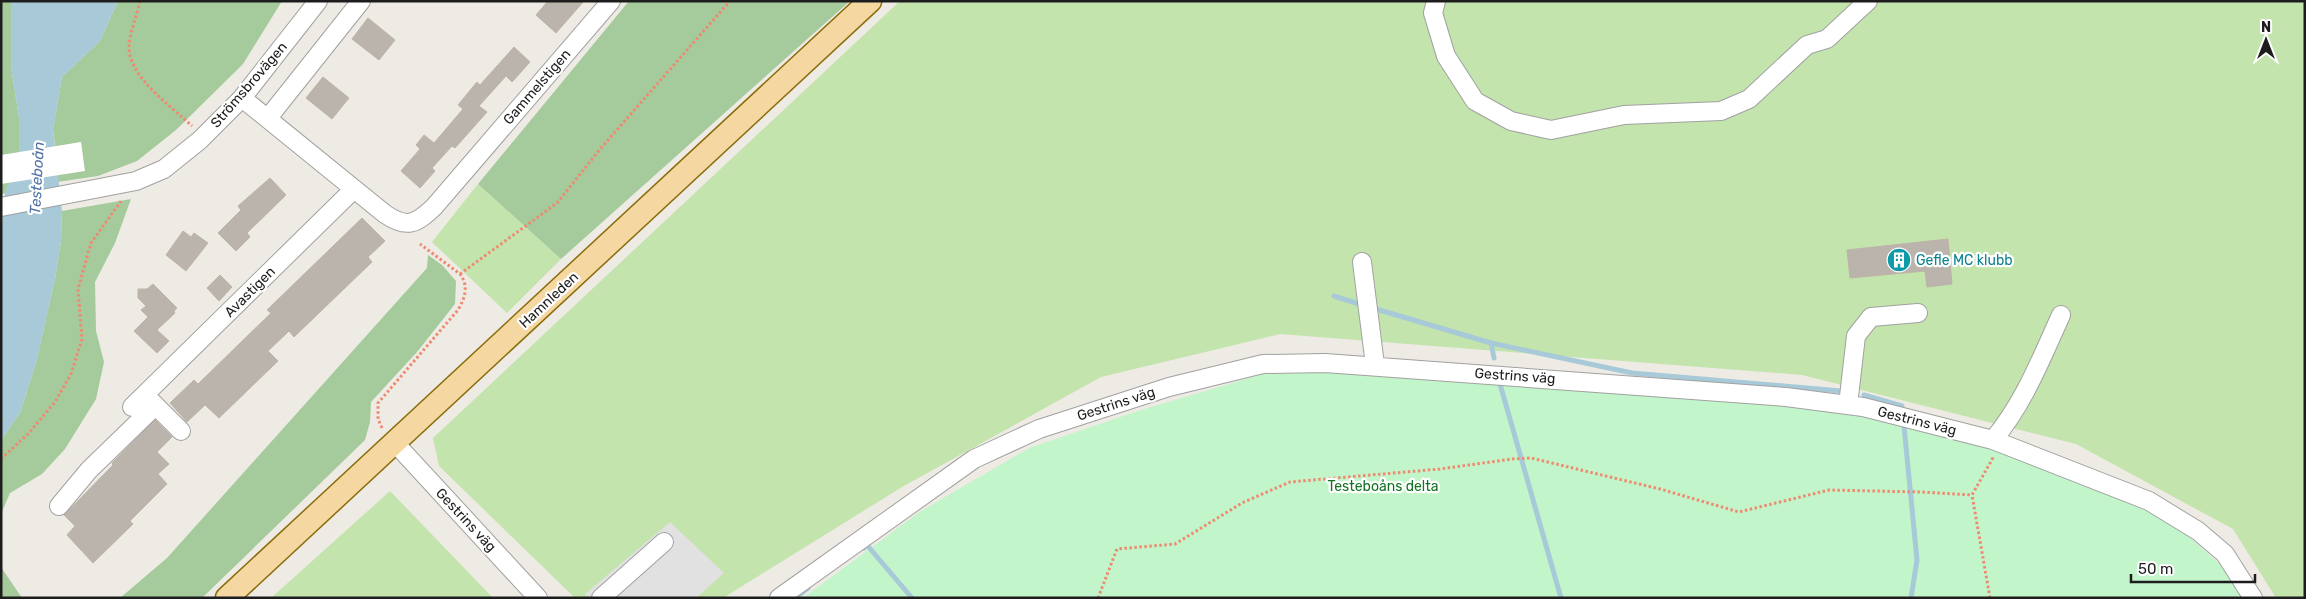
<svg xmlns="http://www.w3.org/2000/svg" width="2306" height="599" font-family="Rubik,sans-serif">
	<rect width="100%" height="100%" fill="#edebe3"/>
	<path fill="#c3e4ac" d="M900,1H2305V598H2276L2233,529L2076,444L1802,375L1280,334L1101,377L902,487L723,598H575L439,466L433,438Z
		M478,184L561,259L507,313L432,242Z
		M390,491L493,598H271Z"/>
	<path fill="#a5ca9b" d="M1,1H11V66L19,118V159L5,193L1,195Z
		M118,1H282L243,64L176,130L137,161L98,176L57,182L58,167L53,130L62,77L100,41Z
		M629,1H850L561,259L478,184Z
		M131,199L115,243L95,282L96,331L104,362L96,399L65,449L42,474L10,493L1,514V440L20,413L36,363L55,279L61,241L62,211Z
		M428,255L442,265L456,281L455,304L417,352L371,402L370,422L365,440L202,598H120L167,558L427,268Z
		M1,567L22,598H1Z"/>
	<path fill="#c3f5cb" d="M1366,372L1532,382L1800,408L1891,420L1992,449L2106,493L2172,522L2223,567L2244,598H803L921,511L1029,448L1141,410L1263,374Z"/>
	<path fill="#e1e1e1" d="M670,522L724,573L696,598H589L585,594Z"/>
	<path fill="#a7c9d8" d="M11,1H118L100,41L62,77L53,130L62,211L61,241L55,279L36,363L20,413L1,440V234L5,193L19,159V118L11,66Z"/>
	<path fill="#fff" d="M81,142L85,171L1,184V155Z"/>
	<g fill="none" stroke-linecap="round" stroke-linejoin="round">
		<path stroke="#a7c9d8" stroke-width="5" d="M1334,296L1359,304
			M1376,309L1491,343L1632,373L1841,391
			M1491,343L1494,358
			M1500,384L1561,598
			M1864,395L1902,406
			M1904,426L1917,560L1911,598
			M864,548L867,545L912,598
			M795,598L808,588"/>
	</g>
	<path fill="#bab4ad" stroke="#beb3a7" d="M548,1H584L556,33L536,15Z
		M368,18L395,40L379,60L352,39Z
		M514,47L530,62L512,82L506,76L479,106L487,112L455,148L452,146L432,168L435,171L420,188L401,171L420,149L416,145L424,135L434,143L463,109L458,105L477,82L480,85Z
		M323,77L349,98L332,119L306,98Z
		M270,178L286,195L247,233L250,237L236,251L218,233L241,210L238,206Z
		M362,218L385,241L368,257L372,262L294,337L289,331L268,351L278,361L219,418L205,405L187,422L170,403L194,380L198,384L271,313L267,310Z
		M183,231L191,237L194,233L208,243L186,271L166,255Z
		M1948,239L1952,284L1927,287L1925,271L1850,278L1847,250Z
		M220,275L232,287L219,301L207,288Z
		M153,284L177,308L174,311L175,313L157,330L169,341L157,353L134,331L148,317L141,310L146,306L138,298V289H147Z
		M155,420L172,437L157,452L169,464L158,474L167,484L130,521L133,524L93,563L67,535L75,526L64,515L113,465L112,463Z"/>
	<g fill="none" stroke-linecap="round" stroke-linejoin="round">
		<g stroke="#a1a1a1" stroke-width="20">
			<path id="minor" d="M1436,1L1433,13L1446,56L1475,101L1511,121L1551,130L1624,115L1721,111L1749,99L1807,45L1827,39L1868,1
				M242,98L385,214C407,229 416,224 434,207L611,1
				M268,118L361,1
				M1,207L136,181L164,169L200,140L242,98L318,1
				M1362,262L1375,365
				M147,397L181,431
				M1848,405L1856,336L1871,317L1918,313
				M132,407L354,189
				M1993,440C2024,403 2041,359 2061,315
				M395,443L538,598
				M59,506L89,470L155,406
				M601,598L664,542
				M779,598L974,459L1039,429L1169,387L1263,364L1325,363L1786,397L1863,407L1993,440L2149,501L2198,531L2225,554L2253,598"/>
		</g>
		<g stroke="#8b6c0b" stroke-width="25">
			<path id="major" d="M227,598L870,1"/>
		</g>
		<path stroke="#ef8a72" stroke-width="3" stroke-dasharray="2.5 2.5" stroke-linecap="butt" d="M140,1C137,15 130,32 129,46C128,77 172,107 192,126
			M460,274L557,203L601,148L730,1
			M382,428L378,419V403L458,310C465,298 469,286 460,274L420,244
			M1,459L28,434L55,402L71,374L82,339L78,289L91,243L121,201
			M1098,598L1117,549L1175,544L1242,503L1290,482L1440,469L1512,459L1531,458L1660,489L1739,512L1829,490L1921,492L1972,495
			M1990,598L1972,495L1994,456"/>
		<use href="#minor" stroke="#fff" stroke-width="18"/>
		<use href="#major" stroke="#f5d8a1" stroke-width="22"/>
	</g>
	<defs>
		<g id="building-disc" transform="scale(1.25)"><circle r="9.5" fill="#0f9aa8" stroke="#fff"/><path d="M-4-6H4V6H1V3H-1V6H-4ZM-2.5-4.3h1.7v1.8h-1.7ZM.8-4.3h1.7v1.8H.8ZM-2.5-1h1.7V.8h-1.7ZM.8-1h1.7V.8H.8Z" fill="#fff"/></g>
	</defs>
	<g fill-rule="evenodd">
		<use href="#building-disc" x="1899" y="260"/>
	</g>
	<g text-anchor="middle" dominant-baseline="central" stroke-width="4.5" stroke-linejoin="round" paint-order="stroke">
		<g font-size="14" fill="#1d1d1d" stroke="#fff">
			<text transform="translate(249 85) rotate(-49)">Strömsbrovägen</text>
			<text transform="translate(537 87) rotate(-49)">Gammelstigen</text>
			<text transform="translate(250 292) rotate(-45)">Avastigen</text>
			<text transform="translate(549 300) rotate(-43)">Hamnleden</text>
			<text transform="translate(1515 376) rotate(4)">Gestrins väg</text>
			<text transform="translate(1116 404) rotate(-18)">Gestrins väg</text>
			<text transform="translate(1917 421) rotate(14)">Gestrins väg</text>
			<text transform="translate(466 520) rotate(47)">Gestrins väg</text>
		</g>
		<g font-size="14" fill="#0d838f" stroke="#fff" text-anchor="start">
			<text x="1916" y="260">Gefle MC klubb</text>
		</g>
		<g font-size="14" fill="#137323" stroke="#fff">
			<text x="1383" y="486">Testeboåns delta</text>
		</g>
		<g font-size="15" font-style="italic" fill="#5174a5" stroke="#fff">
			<text transform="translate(37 178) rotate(-87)">Testeboån</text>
		</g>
	</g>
	<rect width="2306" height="599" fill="none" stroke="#1d1d1d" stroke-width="5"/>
	<g transform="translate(2266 40)" stroke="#ffffff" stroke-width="4" paint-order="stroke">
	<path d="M0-4L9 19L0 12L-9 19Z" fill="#1d1d1d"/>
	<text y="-8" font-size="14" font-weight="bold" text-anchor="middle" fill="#1d1d1d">N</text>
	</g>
	<path d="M2131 574v8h124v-8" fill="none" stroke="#1d1d1d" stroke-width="2.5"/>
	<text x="2138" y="574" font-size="15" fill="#1d1d1d" stroke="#ffffff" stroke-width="4" paint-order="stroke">50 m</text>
</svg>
